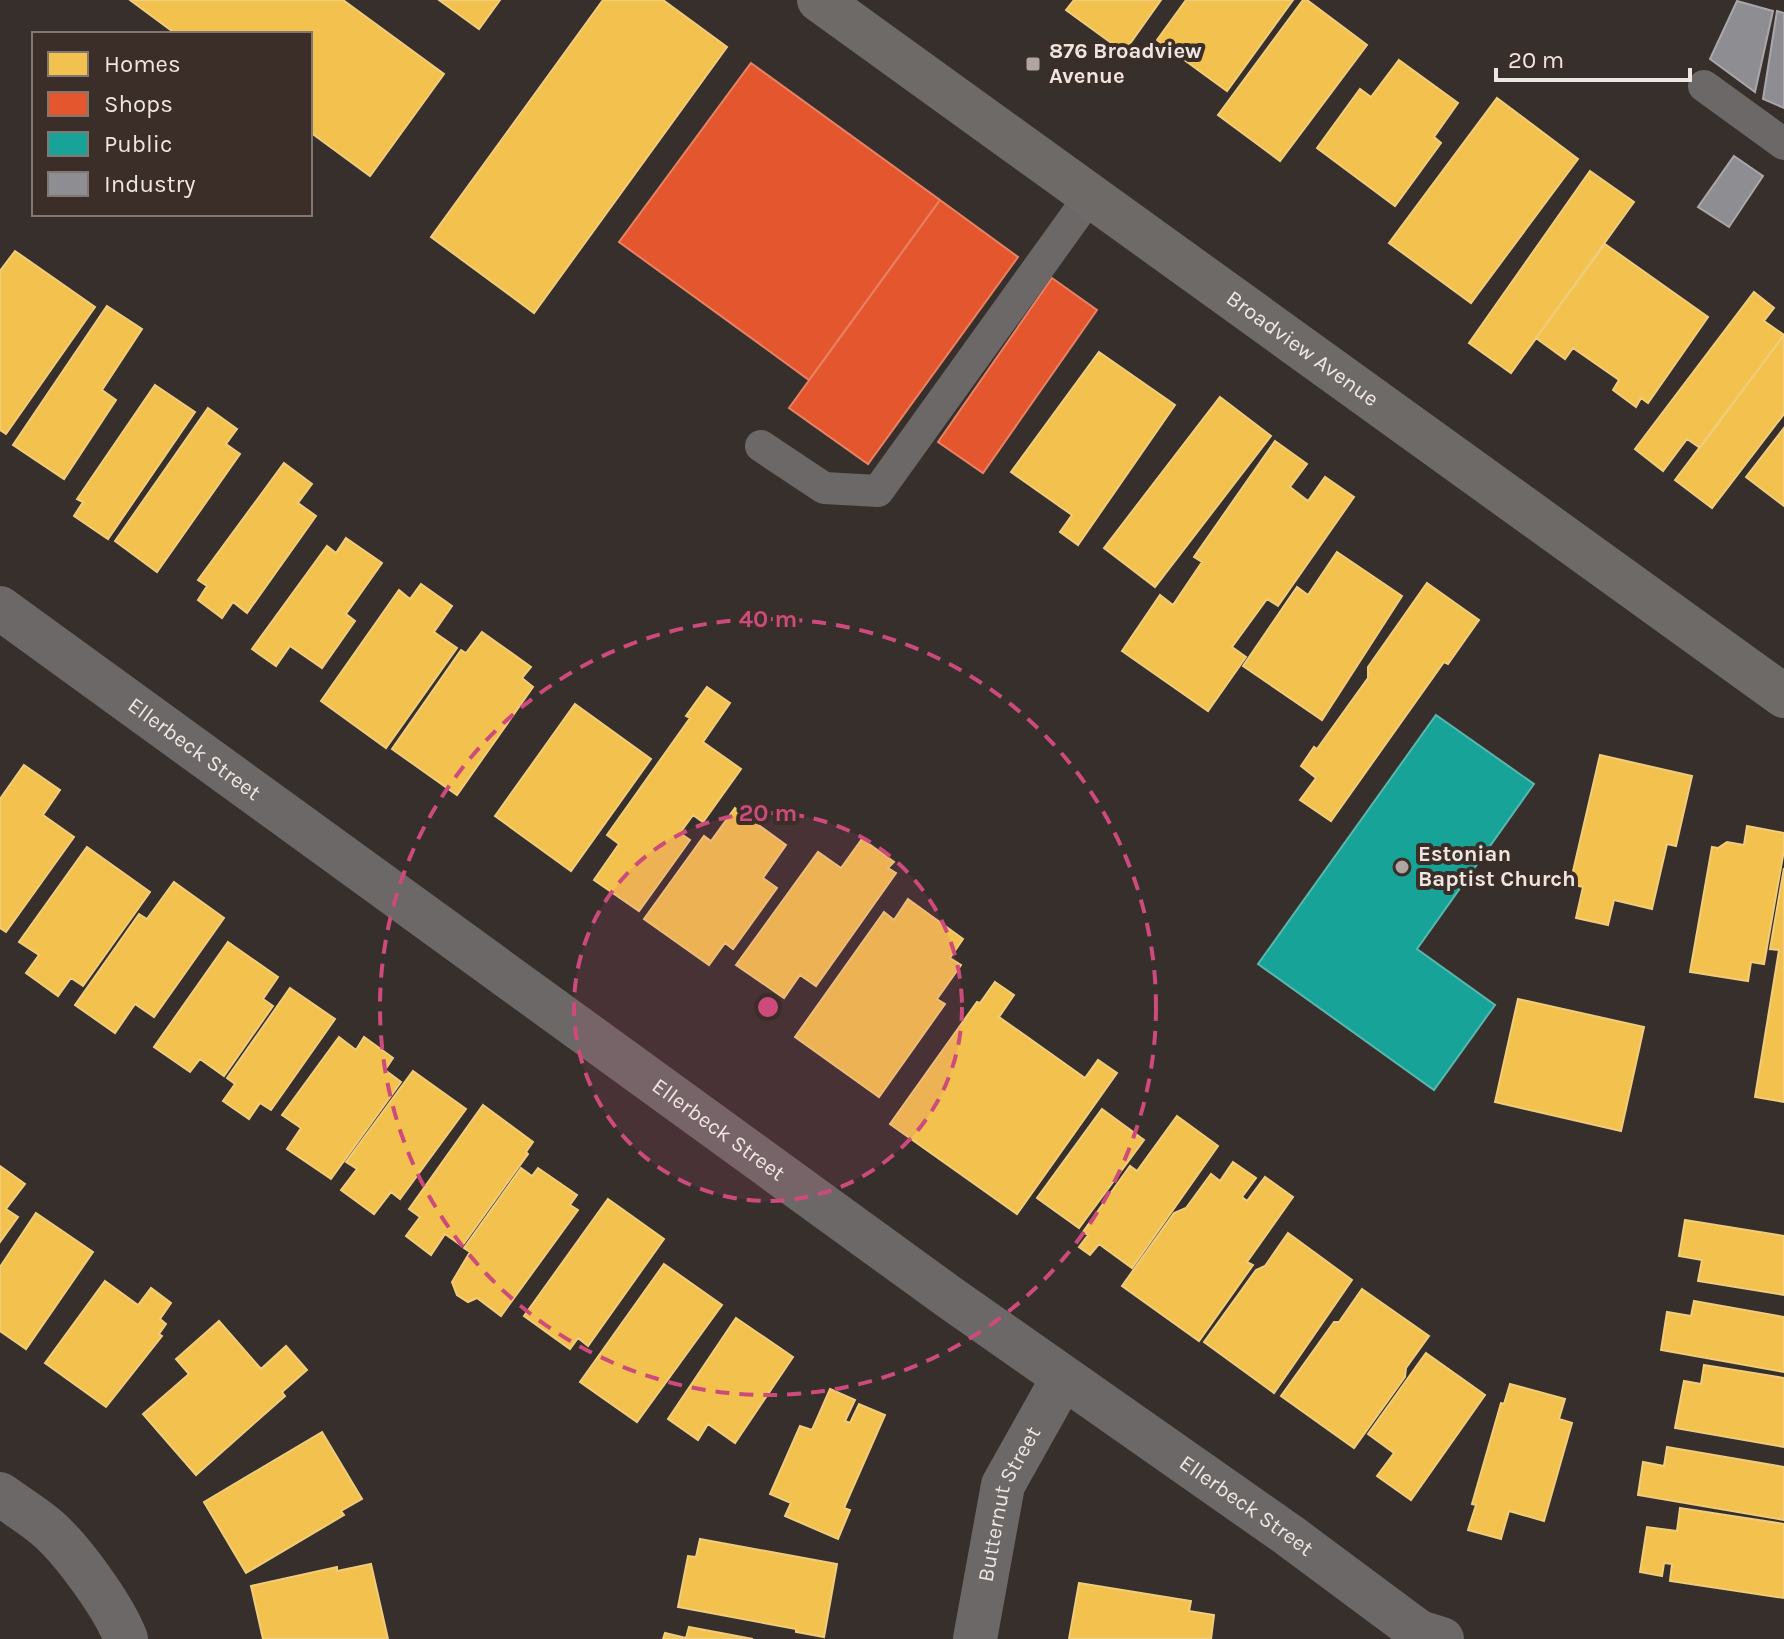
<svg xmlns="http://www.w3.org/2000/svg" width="1784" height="1639" font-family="Karla,sans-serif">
	<rect width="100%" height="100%" fill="#372f2c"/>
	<path fill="#f2c14e" stroke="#f1cc7a" stroke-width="2" d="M130,0H343L444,74L370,176L310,132V34H176Z
		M439,0H500L479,29Z
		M603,0H663L727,47L534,313L431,237Z
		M1074,0H1161L1124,52L1066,10Z
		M1186,0H1293L1227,91L1157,40Z
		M1303,0H1307L1367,45L1280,161L1218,115Z
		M1399,60L1458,103L1434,137L1441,143L1395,206L1317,148L1360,89L1371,97Z
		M1497,98L1578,159L1471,303L1389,243Z
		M1590,171L1634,202L1511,373L1469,343Z
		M1605,244L1708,317L1648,403L1641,398L1636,407L1613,390L1619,380L1573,348L1565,359L1536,338Z
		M15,251L95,307L6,434L0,430V271Z
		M1754,292L1774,308L1764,321L1784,335L1700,448L1687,439L1663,471L1635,449Z
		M107,306L142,329L102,390L116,400L64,479L13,445Z
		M1784,335V414L1712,508L1675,480Z
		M1099,352L1175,405L1078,545L1060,532L1072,515L1011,472Z
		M155,385L195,412L108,539L74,516L83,502L77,499Z
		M1220,397L1271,436L1155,587L1104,548Z
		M208,408L237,429L226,444L240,454L157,572L115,541Z
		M1784,428V506L1746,477Z
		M1275,441L1307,464L1290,487L1308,501L1325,477L1354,497L1278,606L1267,599L1232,647L1246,657L1208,711L1122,651L1160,595L1173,605L1202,562L1194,557Z
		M284,463L312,484L298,503L316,516L247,613L233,602L222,618L198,600L207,586L198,580Z
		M346,538L382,563L346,614L355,621L322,668L290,646L276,666L252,649L327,546L336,553Z
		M1337,552L1402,596L1322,720L1243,666L1297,587L1308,595Z
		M1427,583L1479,620L1448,664L1444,662L1331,821L1300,800L1316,778L1301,766L1314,747L1317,749L1368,678V667Z
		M421,584L452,606L434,632L457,648L386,748L321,701L399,590L410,599Z
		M482,632L531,667L522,678L533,687L457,795L392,749L461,650L466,653Z
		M707,687L730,703L703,742L741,769L703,822L693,815L680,833L690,840L639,911L594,880L619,844L607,835L690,718L686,716Z
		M575,704L651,759L571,871L495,816Z
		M1600,755L1692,776L1676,846L1667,844L1652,909L1614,900L1608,925L1576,918L1583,887L1570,884Z
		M24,765L60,790L43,815L74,837L6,932L0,928V799Z
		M735,808L786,845L763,878L777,888L733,949L725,943L709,965L644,919L704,836L711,841Z
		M1747,826L1784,833V850L1764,964L1751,962L1748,981L1690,972L1712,847L1718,848L1727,842L1744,845Z
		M862,839L894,862L888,868L896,873L816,986L800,975L784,998L736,965L818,852L841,868Z
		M87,847L150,892L83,986L71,978L58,996L26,973L39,955L19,942Z
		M1784,868V1102L1755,1097L1779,950L1770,949Z
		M174,882L224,918L154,1017L135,1004L115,1033L75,1005L139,914L147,919Z
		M908,899L963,939L950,958L961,965L937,999L945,1004L879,1097L795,1037L884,912L894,920Z
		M228,942L278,977L263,999L273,1006L224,1076L200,1059L190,1072L154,1047Z
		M995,982L1014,995L999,1017L1085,1078L1098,1060L1117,1073L1017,1214L890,1124L977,1002L980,1003Z
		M290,988L335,1019L271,1110L260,1103L249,1119L223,1101L235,1084L227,1078Z
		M1518,999L1644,1027L1621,1131L1495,1102Z
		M339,1037L356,1050L364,1037L393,1058L385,1070L401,1082L331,1179L287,1149L301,1128L282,1115Z
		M413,1071L466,1109L400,1199L391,1192L374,1214L341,1190L357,1169L346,1162Z
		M483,1105L533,1142L526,1152L528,1154L462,1246L445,1234L431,1255L406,1236L420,1217L409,1209Z
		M1102,1109L1144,1140L1079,1228L1037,1198Z
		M1177,1116L1218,1146L1132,1268L1099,1244L1090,1255L1079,1247L1088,1235L1083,1232L1130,1166L1137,1171Z
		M1233,1162L1256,1178L1242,1197L1247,1201L1265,1177L1293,1197L1247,1262L1253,1265L1199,1341L1122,1286L1174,1213L1186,1208L1211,1174L1220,1181Z
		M0,1166L25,1184L6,1209L18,1217L0,1242Z
		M521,1168L532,1176L538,1168L577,1195L570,1205L578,1210L501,1316L477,1298L468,1302L457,1295L452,1282L470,1252L464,1248Z
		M608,1199L664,1239L588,1346L578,1338L570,1349L524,1316Z
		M36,1213L93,1252L26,1349L0,1331V1267Z
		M1685,1220L1784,1236V1295L1698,1281L1702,1260L1679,1256Z
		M1288,1233L1352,1280L1274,1393L1204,1342L1256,1270L1265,1266Z
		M664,1264L722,1305L637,1422L580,1382Z
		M105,1281L138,1305L151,1288L171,1303L160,1319L166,1324L159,1334L162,1336L106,1407L45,1363Z
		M1362,1289L1429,1336L1406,1368L1405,1377L1354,1448L1281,1396L1334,1322H1339Z
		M1694,1301L1784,1317V1372L1661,1350L1667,1312L1691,1316Z
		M736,1318L793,1357L735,1443L708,1424L698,1440L668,1419Z
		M219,1321L261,1369L286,1346L307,1370L282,1392L285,1396L196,1475L143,1414L189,1374L176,1359Z
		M1426,1353L1485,1395L1411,1500L1377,1476L1394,1453L1368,1434Z
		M1704,1365L1784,1378V1447L1675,1428L1684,1381L1701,1384Z
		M1510,1384L1565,1399L1559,1419L1572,1423L1544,1521L1509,1511L1501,1539L1468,1530L1476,1505L1472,1504L1501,1403L1504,1404Z
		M830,1389L855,1400L845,1421L850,1423L859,1404L885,1415L844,1508L850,1510L838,1539L785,1516L791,1503L770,1494L800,1426L812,1430Z
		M322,1432L362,1499L341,1511L344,1515L246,1573L204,1502Z
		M1667,1447L1784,1467V1520L1638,1495L1643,1462L1664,1466Z
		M1680,1508L1784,1524V1598L1670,1581L1672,1564L1664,1563L1662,1576L1640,1572L1647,1527L1677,1531Z
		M700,1539L837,1564L824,1637L796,1632V1629L678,1607L688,1556L696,1557Z
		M371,1564L388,1639H263L251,1586L337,1567V1571Z
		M1079,1583L1191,1601L1189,1611L1214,1615L1211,1639H1069Z
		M689,1627L753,1639H663L665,1633L686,1638Z"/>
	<path fill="#e4572e" stroke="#e78264" stroke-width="2" d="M751,63L940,200L809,380L619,242Z
		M940,200L1018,257L868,464L789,408Z
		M1052,278L1097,310L983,473L938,442Z"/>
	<path fill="#17a398" stroke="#58b7ae" stroke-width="2" d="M1436,715L1534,784L1417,949L1495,1005L1434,1090L1258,964Z"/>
	<path fill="#8d8d92" stroke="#aaa7aa" stroke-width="2" d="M1737,1L1773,11L1755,92L1710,59Z
		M1777,11L1784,13V108L1763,99Z
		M1734,156L1763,176L1729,227L1698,207Z"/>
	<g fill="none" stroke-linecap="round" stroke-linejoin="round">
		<path stroke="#6c6867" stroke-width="32" d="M1704,86L1784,144
			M761,446L824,488L878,491L1090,196"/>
		<g stroke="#6c6867" stroke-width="44">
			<path id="s1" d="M0,608L949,1297L1290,1536L1419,1632L1442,1639"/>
			<path d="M0,1494C15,1505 32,1515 46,1527C72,1549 114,1607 126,1639"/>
			<path id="s2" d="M975,1639L1003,1485L1063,1378"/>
		</g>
		<path stroke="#6e6a68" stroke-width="44" id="s3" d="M819,0L1784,696"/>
	</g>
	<circle cx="768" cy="1007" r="194" fill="#cd4b7c" fill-opacity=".12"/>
	<g fill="none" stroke="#cd4b7c" stroke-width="4" stroke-dasharray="14 10">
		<circle cx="768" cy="1007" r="194"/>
		<circle cx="768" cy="1007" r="388"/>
	</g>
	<g fill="#afa5a2" stroke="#3b2d27" stroke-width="3">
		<rect x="1025" y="56" width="16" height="16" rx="4"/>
		<circle cx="1402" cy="867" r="8"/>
	</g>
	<g text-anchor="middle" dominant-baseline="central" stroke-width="8" stroke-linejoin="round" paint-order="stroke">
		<g font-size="22" font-weight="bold" fill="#efe5e1" stroke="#3b2d27" text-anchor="start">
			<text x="1049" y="51">876 Broadview<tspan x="1049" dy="25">Avenue</tspan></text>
			<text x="1418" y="854">Estonian<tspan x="1418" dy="25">Baptist Church</tspan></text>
		</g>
		<g font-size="22" fill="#efe5e1" stroke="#3b2d27">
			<text stroke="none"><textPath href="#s3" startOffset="596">Broadview Avenue</textPath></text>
			<text stroke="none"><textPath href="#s1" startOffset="240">Ellerbeck Street</textPath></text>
			<text stroke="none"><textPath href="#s1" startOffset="888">Ellerbeck Street</textPath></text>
			<text stroke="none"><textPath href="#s2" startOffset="140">Butternut Street</textPath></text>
			<text stroke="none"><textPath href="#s1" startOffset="1536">Ellerbeck Street</textPath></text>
		</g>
	</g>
	<circle cx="768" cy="1007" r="12" fill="#cd4b7c" stroke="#3b2d27" stroke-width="4"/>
	<g font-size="24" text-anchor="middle" font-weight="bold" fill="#cd4b7c" stroke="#3b2d27" stroke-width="8" stroke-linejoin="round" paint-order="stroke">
		<text x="768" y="627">40 m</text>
		<text x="768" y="821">20 m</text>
	</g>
	<rect x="32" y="32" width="280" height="184" fill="#3b2d27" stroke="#837771" stroke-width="2"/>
	<rect x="48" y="52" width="40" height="24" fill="#f2c14e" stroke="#837771" stroke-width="2"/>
	<text x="104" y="72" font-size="24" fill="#efe5e1">Homes</text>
	<rect x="48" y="92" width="40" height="24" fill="#e4572e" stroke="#837771" stroke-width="2"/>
	<text x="104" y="112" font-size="24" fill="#efe5e1">Shops</text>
	<rect x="48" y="132" width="40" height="24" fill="#17a398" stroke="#837771" stroke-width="2"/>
	<text x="104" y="152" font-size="24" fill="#efe5e1">Public</text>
	<rect x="48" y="172" width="40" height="24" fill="#8d8d92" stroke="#837771" stroke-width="2"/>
	<text x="104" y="192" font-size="24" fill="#efe5e1">Industry</text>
	<path d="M1496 68v12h194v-12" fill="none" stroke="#efe5e1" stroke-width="4"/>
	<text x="1508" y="68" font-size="24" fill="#efe5e1" stroke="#3b2d27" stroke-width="6" paint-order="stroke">20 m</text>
</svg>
